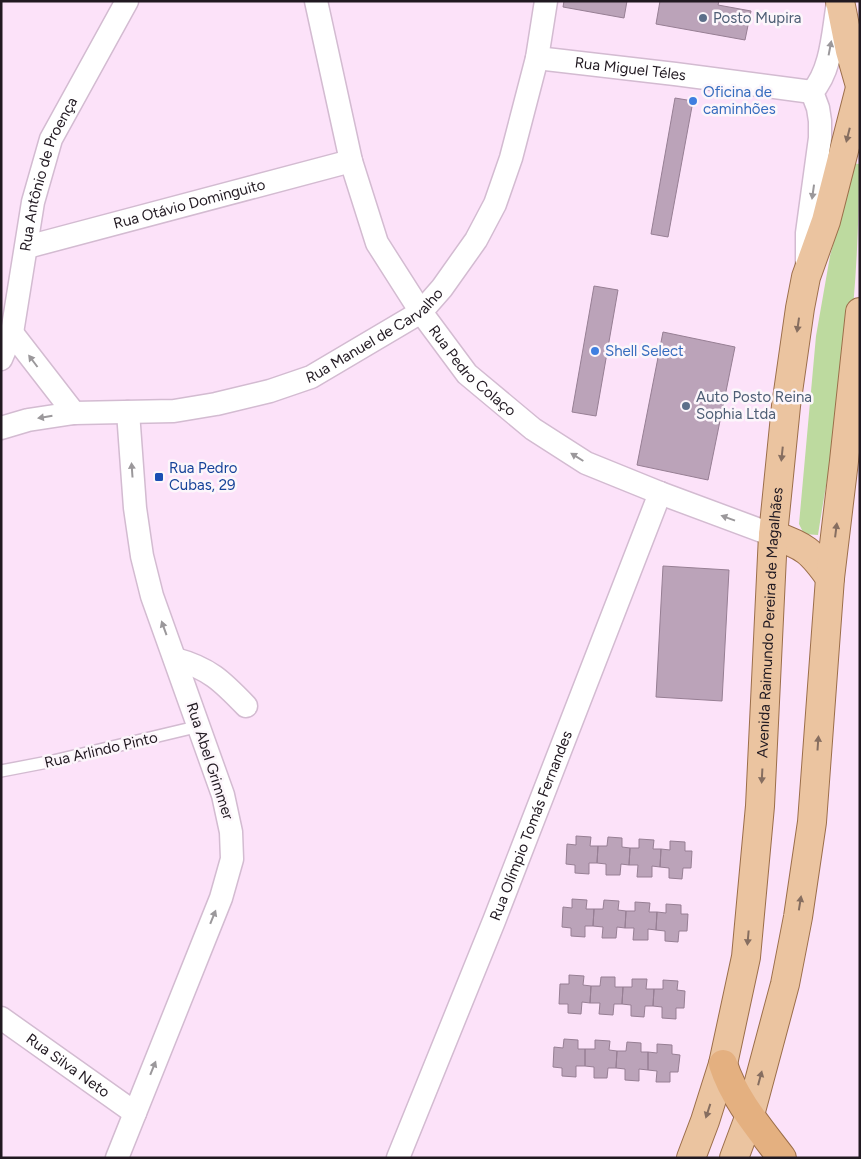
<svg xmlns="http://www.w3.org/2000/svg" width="861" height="1159" font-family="Figtree,sans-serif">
	<rect width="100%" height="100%" fill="#fce2f9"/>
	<path fill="#bdda9f" d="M851,163L859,164C859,228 856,291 848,354C840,415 827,475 818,535L804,534L799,524L816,336L830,256L843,208Z"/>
	<path fill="#bba3b9" stroke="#977f94" d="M564,1H627L624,18L563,7Z
		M660,1H719L718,5L751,11L745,40L656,24Z
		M675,98L693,101L668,237L651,234Z
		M594,286L618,290L596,416L572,412Z
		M663,332L735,347L708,480L637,465Z
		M663,566L729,570L722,701L656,697Z
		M576,836L591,837L590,846H598L597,863H589V874L575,873V865L566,864L567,844L576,845Z
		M608,837L622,838V847L630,848L629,865L621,864L620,875H606V864L597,863L598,846H607Z
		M639,839L654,840L653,849H661L660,867L652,866V877H637L638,865H629L630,848H639Z
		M670,841L685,842V851H692L691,868H683L682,879L669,878V868L660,867L661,849L670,850Z
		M572,899L587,900L586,909H594L593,926H585V937L571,936V928L562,927L563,907L572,908Z
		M604,900L619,901L618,910L626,911L625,928L617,927L616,938H602L603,927L593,926L594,909H603Z
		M635,902L650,903L649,912H657L656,930L648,929V940H633L634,928H625L626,911H635Z
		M666,904L681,905V914H688L687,931H679L678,942L665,941V931L656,930L657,912L666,913Z
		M569,975L584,976L583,985L591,986L590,1003L582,1002L581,1014L568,1013V1004H559L560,984H569Z
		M601,977H615V987H623L622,1004H614L613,1015L599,1014L600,1003H590L591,986H600Z
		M632,979H647L646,989H654L653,1006H645L644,1017L631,1016V1005L622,1004L623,987H632Z
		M663,980L678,981L677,990L685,991L684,1008H676V1019L662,1018V1007L653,1006L654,989H663Z
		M564,1039L578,1040V1049H585V1066H576V1077L562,1076V1068L553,1067L554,1047L563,1048Z
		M595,1040L610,1041L609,1050L617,1051L616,1068H608L607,1078H594V1067L585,1066V1049H595Z
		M627,1042L641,1043V1052H648V1070L639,1069V1081L625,1080V1069L616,1068L617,1051H626Z
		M657,1044L672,1045V1054L680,1055L678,1072H670V1082H656L657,1071L648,1070V1052L657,1053Z"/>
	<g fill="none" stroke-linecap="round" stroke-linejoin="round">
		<g stroke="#d3bbd1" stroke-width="14">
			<path id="service" d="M1,771L53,761L200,726"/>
		</g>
		<g stroke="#d3bbd1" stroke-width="25">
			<g id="minor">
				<path id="s1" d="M316,1L351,161L377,243L421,312L467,374L533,429L586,463L660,493L773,535"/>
				<path id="s2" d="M537,58L675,74L812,92"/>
				<path d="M812,92C832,70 833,31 838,3"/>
				<path id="s3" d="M27,247L351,161"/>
				<path d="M807,264V233L820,138V121L818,108L812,92"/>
				<path d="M12,333L74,413"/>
				<path id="s4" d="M1,359L12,333L33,202L51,139L127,1"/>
				<path id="s5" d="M1,428L28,420L74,413L174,411L216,404L270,391L311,377L421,312L442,288L476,240L495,204L511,158L537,58L546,1"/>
				<path d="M175,659C209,668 222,681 246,706"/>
				<path id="s6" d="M1,1018L135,1113"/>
				<path d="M117,1158L221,898L232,859L231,832L223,795L152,596L142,556L135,508L128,412"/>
				<path id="s7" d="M398,1158L494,921L660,493"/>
			</g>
		</g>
		<g stroke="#9b6e4a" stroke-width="30">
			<g id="primary">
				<path d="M840,1L850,51L860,86"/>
				<path d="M773,535C805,546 811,551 830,578"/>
				<path id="s8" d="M691,1158L705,1121L723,1064L746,957L760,806L773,535L786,406L800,308L806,277L826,221L860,88"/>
				<path d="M734,1158L750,1115L785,984L798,917L812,822L830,578L844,461L860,312"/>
			</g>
		</g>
		<g stroke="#9b6e4a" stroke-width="30">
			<path id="trunk" d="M723,1064C734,1099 760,1129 782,1158"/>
		</g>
		<use href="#service" stroke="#fff" stroke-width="11"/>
		<use href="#minor" stroke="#fff" stroke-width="22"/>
		<use href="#primary" stroke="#ebc4a0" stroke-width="28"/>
		<use href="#trunk" stroke="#e4b080" stroke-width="28"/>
	</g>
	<defs><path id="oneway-solid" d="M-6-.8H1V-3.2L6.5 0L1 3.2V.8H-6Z" transform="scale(1.25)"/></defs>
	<g fill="#9b989b">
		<use href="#oneway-solid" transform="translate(830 48) rotate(-79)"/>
		<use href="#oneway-solid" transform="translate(813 192) rotate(98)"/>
		<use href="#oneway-solid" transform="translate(33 361) rotate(-127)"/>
		<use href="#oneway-solid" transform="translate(45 417) rotate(171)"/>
		<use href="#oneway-solid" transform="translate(577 457) rotate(-148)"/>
		<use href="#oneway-solid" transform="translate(132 470) rotate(-94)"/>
		<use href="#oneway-solid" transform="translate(728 518) rotate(-160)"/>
		<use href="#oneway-solid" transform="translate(164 628) rotate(-110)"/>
		<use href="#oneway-solid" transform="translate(213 917) rotate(-68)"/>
		<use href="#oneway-solid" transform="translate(153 1068) rotate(-68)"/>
	</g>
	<g fill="#866e60">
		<use href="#oneway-solid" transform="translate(848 135) rotate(104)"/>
		<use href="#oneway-solid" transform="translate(798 325) rotate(98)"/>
		<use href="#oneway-solid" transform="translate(782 454) rotate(96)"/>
		<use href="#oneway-solid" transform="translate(836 530) rotate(-83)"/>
		<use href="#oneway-solid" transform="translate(818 743) rotate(-86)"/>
		<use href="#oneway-solid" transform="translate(762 776) rotate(93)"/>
		<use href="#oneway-solid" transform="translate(800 903) rotate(-81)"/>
		<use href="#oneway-solid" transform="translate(748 938) rotate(95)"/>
		<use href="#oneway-solid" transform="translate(760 1078) rotate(-75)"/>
		<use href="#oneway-solid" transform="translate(708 1111) rotate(108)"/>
	</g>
	<g fill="#5c6f8a" stroke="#fcf6fb" stroke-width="2">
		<circle cx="703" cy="18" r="5"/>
		<circle cx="686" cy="406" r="5"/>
	</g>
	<g fill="#3f7fe0" stroke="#fcf6fb" stroke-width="2">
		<circle cx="693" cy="101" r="5"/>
		<circle cx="595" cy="351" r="5"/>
	</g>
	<rect fill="#1a4fb4" stroke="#fcf6fb" stroke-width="2" x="154" y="472" width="10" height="10" rx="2.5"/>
	<g text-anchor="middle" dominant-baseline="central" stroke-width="5" stroke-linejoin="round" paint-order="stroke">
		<g font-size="15" fill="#4e5e75" stroke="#fcf6fb" text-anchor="start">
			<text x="713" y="18">Posto Mupira</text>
			<text x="696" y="397">Auto Posto Reina<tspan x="696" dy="17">Sophia Ltda</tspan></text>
		</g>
		<g font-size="15" fill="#211921" stroke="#fcf6fb">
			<text stroke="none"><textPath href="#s2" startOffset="94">Rua Miguel Téles</textPath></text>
			<text stroke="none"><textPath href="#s4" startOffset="192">Rua Antônio de Proença</textPath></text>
			<text stroke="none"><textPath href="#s3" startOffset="168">Rua Otávio Dominguito</textPath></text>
			<text stroke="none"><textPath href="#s5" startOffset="392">Rua Manuel de Carvalho</textPath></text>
			<text stroke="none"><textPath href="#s1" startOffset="410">Rua Pedro Colaço</textPath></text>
			<text stroke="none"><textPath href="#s8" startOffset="544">Avenida Raimundo Pereira de Magalhães</textPath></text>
			<text transform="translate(101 750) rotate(-13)">Rua Arlindo Pinto</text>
			<text transform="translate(210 761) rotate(72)">Rua Abel Grimmer</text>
			<text stroke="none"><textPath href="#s7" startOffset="358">Rua Olímpio Tomás Fernandes</textPath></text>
			<text stroke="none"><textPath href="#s6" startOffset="82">Rua Silva Neto</textPath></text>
		</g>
		<g font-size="15" fill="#366cbe" stroke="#fcf6fb" text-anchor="start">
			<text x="703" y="92">Oficina de<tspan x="703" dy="17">caminhões</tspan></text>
			<text x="605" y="351">Shell Select</text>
		</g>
		<g font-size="15" fill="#164399" stroke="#fcf6fb" text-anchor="start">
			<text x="169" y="468">Rua Pedro<tspan x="169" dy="17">Cubas, 29</tspan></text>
		</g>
	</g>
	<rect width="861" height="1159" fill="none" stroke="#211921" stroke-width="5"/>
</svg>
